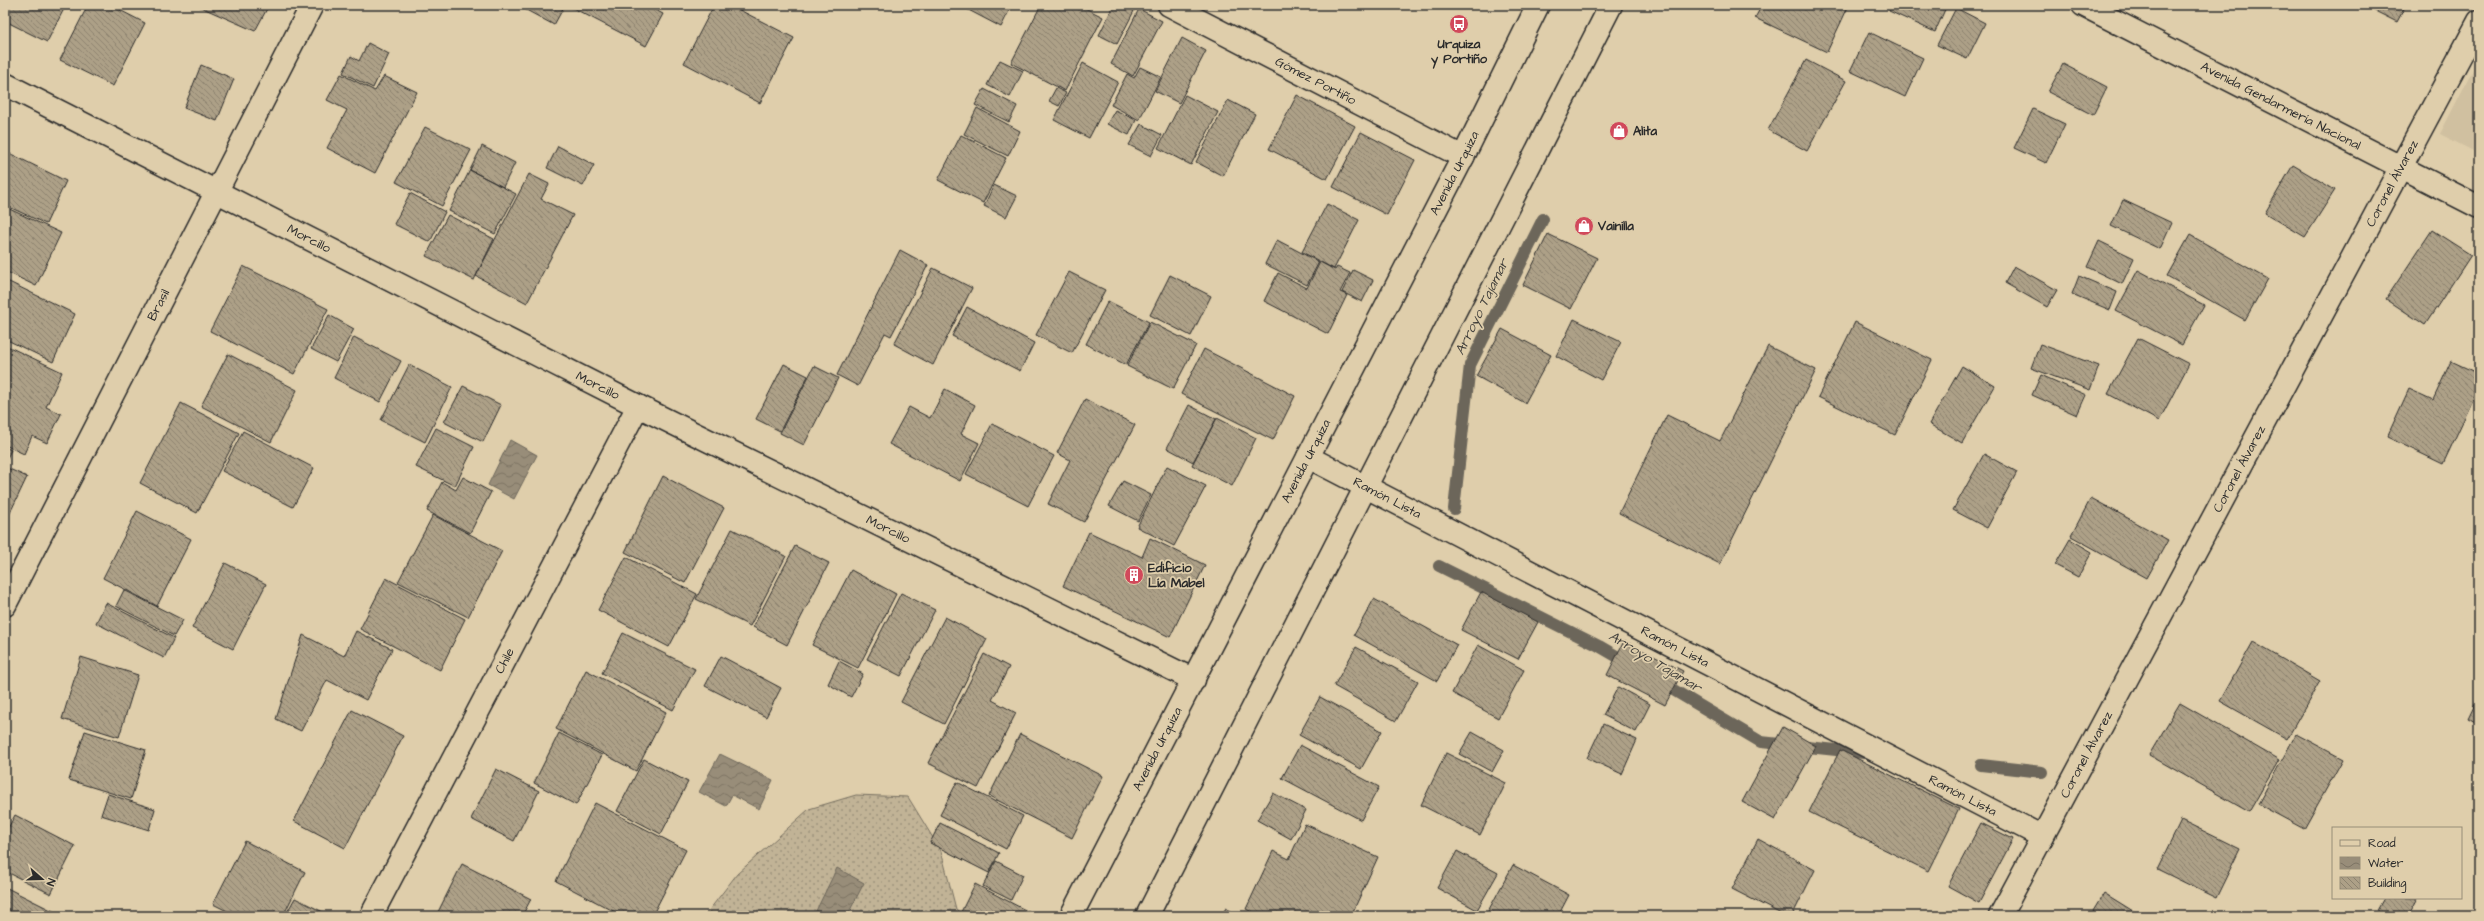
<svg xmlns="http://www.w3.org/2000/svg" width="2484" height="921" font-family="'Architects Daughter',sans-serif">
	<defs>
		<pattern id="grass-dots" width="8" height="8" patternUnits="userSpaceOnUse"><rect width="8" height="8" fill="#c1b396"/><path d="M2 2h.1M6 6h.1" fill="none" stroke="#9d927b" stroke-width="1.8" stroke-linecap="round"/></pattern>
		<pattern id="water-waves" width="16" height="10" patternUnits="userSpaceOnUse"><rect width="16" height="10" fill="#988d79"/><path d="M0 5q4-4 8 0t8 0" fill="none" stroke="#7c7363"/></pattern>
		<pattern id="building-back-hatch" width="6" height="6" patternUnits="userSpaceOnUse"><rect width="6" height="6" fill="#ada087"/><path d="M-1 5l2 2M0 0l6 6M5-1l2 2" fill="none" stroke="#8d836f"/></pattern>
	</defs>
	<rect width="100%" height="100%" fill="#dfceab"/>
	<filter id="ink" filterUnits="userSpaceOnUse"><feTurbulence type="fractalNoise" baseFrequency=".025" numOctaves="2"/><feDisplacementMap in="SourceGraphic" scale="8" xChannelSelector="R" yChannelSelector="G"/><feConvolveMatrix kernelMatrix="1 2 1 2 8 2 1 2 1" color-interpolation-filters="sRGB"/></filter>
	<g filter="url(#ink)">
		<path fill="#d0c0a0" d="M2479,58V154L2440,134Z"/>
		<path fill="url(#grass-dots)" stroke="#766f60" d="M856,795L908,797L941,851L956,909L964,916H712L710,909L737,874L809,809Z"/>
		<path fill="url(#water-waves)" stroke="#6c665a" d="M510,440L537,455L514,499L488,485Z
			M720,754L773,780L759,809L732,795L726,806L699,792Z
			M837,868L864,883L847,916H821L815,913Z"/>
		<g fill="none" stroke-linecap="round" stroke-linejoin="round">
			<path stroke="#6c665a" stroke-width="12" d="M1454,509L1470,365L1543,219
				M1439,566L1599,646L1630,664
				M1660,682L1761,742L1864,753
				M1981,765L2042,772"/>
		</g>
		<path fill="url(#building-back-hatch)" stroke="#2b2b2b" d="M5,5H66L47,42L5,21Z
			M88,5H110L145,23L113,86L60,60Z
			M196,5H269L255,31Z
			M517,5H565L554,25Z
			M572,5H646L663,14L646,46L571,7Z
			M714,5H730L794,38L760,103L684,63Z
			M959,5H1012L1001,27Z
			M1041,5H1079L1103,17L1065,91L1011,63Z
			M1114,5H1123L1134,11L1117,44L1099,35Z
			M1762,5H1849L1827,52L1755,18Z
			M1892,5H1947L1935,32L1889,11Z
			M2363,5H2406L2397,22Z
			M1956,8L1985,23L1967,59L1937,45Z
			M1139,9L1162,21L1133,76L1111,64Z
			M1869,32L1923,58L1905,97L1850,71Z
			M1182,38L1206,51L1179,103L1155,91Z
			M368,43L389,54L373,88L343,73L351,56L359,61Z
			M1000,60L1023,71L1010,97L987,85Z
			M1806,60L1846,81L1807,151L1768,130Z
			M1083,63L1118,82L1089,138L1054,120Z
			M2063,64L2107,87L2093,115L2048,92Z
			M201,65L234,79L217,121L184,108Z
			M1140,67L1161,77L1139,120L1111,105L1127,74L1134,78Z
			M341,74L375,91L384,76L417,92L375,173L327,148L347,110L327,100Z
			M1056,88L1066,93L1059,106L1049,101Z
			M984,89L1017,106L1009,122L975,105Z
			M1185,95L1218,112L1191,165L1158,148Z
			M1297,95L1355,126L1327,179L1269,149Z
			M1228,100L1255,114L1223,176L1196,162Z
			M977,108L1020,131L1008,156L964,134Z
			M2033,109L2065,124L2046,163L2014,148Z
			M1115,110L1136,120L1129,135L1107,124Z
			M1141,124L1162,135L1151,156L1129,145Z
			M425,127L471,150L442,206L396,182Z
			M1361,132L1415,160L1387,215L1333,187Z
			M961,135L1006,158L983,203L938,180Z
			M482,146L515,163L503,187L470,170Z
			M558,146L594,165L583,186L547,168Z
			M11,154L66,181L46,224L5,205V166Z
			M2293,165L2335,190L2305,237L2265,213Z
			M470,170L516,194L495,234L449,211Z
			M529,174L549,184L541,199L573,215L527,303L476,276Z
			M994,185L1017,196L1006,217L984,206Z
			M410,193L445,212L430,242L394,224Z
			M2123,200L2172,223L2160,249L2111,226Z
			M1327,204L1359,220L1334,269L1302,252Z
			M5,207L61,233L36,286L5,271Z
			M448,215L494,239L474,280L426,256Z
			M2432,230L2471,255L2425,325L2386,299Z
			M1548,234L1597,258L1571,309L1523,285Z
			M2190,235L2268,279L2245,320L2167,276Z
			M1277,240L1319,262L1307,285L1265,264Z
			M2099,241L2134,258L2122,284L2087,267Z
			M900,250L928,265L891,336L885,333L858,386L837,375Z
			M1320,262L1335,270L1337,267L1350,273L1340,292L1347,295L1328,334L1264,301L1278,273L1307,288Z
			M243,266L328,309L294,374L210,331Z
			M2014,266L2057,290L2047,307L2005,283Z
			M933,268L972,288L933,365L894,344Z
			M1353,270L1373,280L1362,302L1342,292Z
			M2138,270L2204,305L2182,345L2116,311Z
			M1069,272L1105,290L1072,353L1036,335Z
			M1170,275L1211,296L1191,336L1150,315Z
			M2079,276L2117,292L2110,310L2072,294Z
			M5,280L75,314L53,362L5,339Z
			M1108,301L1149,322L1126,365L1086,344Z
			M967,307L1034,343L1020,371L952,336Z
			M329,315L354,329L336,362L311,349Z
			M1574,319L1621,342L1601,380L1556,356Z
			M1150,322L1196,345L1173,389L1127,366Z
			M1855,322L1932,360L1895,435L1818,397Z
			M1502,329L1551,355L1525,403L1476,376Z
			M354,337L401,361L380,402L334,378Z
			M2138,338L2189,364L2159,421L2108,394Z
			M2040,344L2099,366L2090,390L2031,368Z
			M5,345L62,372L46,407L61,414L47,443L32,436L24,454L5,445Z
			M1768,346L1816,370L1720,564L1619,513L1667,415L1720,441Z
			M1204,349L1295,396L1273,440L1181,394Z
			M228,354L297,390L271,442L201,406Z
			M2451,361L2479,374V387L2443,464L2387,437L2409,389L2433,400Z
			M784,364L808,376L780,431L756,419Z
			M409,365L452,387L425,442L381,420Z
			M814,366L838,378L804,445L780,433Z
			M1962,366L1995,386L1962,443L1929,424Z
			M2041,375L2086,395L2077,415L2032,395Z
			M463,386L501,405L483,442L444,422Z
			M945,389L975,405L961,434L979,443L960,481L889,444L909,407L930,418Z
			M1085,399L1135,425L1084,522L1048,504L1070,460L1057,453Z
			M181,403L239,433L197,513L140,483Z
			M1189,405L1216,419L1193,462L1167,448Z
			M1217,418L1256,438L1232,486L1192,465Z
			M992,424L1054,456L1028,506L966,474Z
			M436,428L474,447L455,486L416,467Z
			M243,431L314,468L293,507L222,471Z
			M5,447L11,450L5,462Z
			M1984,454L2017,472L1987,528L1953,510Z
			M1167,466L1206,486L1174,546L1137,527Z
			M5,467L27,477L9,515L5,513Z
			M663,476L724,508L685,583L625,552Z
			M463,477L491,492L470,533L427,511L442,482L456,490Z
			M1123,481L1151,495L1138,521L1109,506Z
			M2091,498L2168,540L2147,578L2071,536Z
			M137,511L191,539L157,606L103,578Z
			M433,515L502,551L468,617L398,582Z
			M732,529L786,556L750,626L696,599Z
			M1089,532L1142,557L1150,538L1205,565L1170,637L1063,586Z
			M2070,539L2092,552L2078,577L2055,565Z
			M795,546L829,563L787,645L753,627Z
			M626,557L697,594L669,647L598,610Z
			M225,563L266,584L233,649L192,628Z
			M851,570L896,594L858,668L812,645Z
			M386,578L465,619L440,670L360,629Z
			M124,590L183,620L174,636L116,606Z
			M1481,592L1538,622L1518,659L1461,630Z
			M901,593L935,610L901,676L867,659Z
			M1374,599L1457,645L1437,681L1354,635Z
			M106,603L174,638L164,658L96,623Z
			M945,617L987,639L944,724L901,702Z
			M356,631L392,649L366,700L327,680L301,731L276,719L303,635L344,656Z
			M623,633L695,669L673,710L602,673Z
			M1624,641L1683,671L1665,705L1607,675Z
			M2253,642L2320,681L2287,739L2220,701Z
			M1478,645L1524,670L1498,718L1452,693Z
			M1356,647L1418,681L1396,721L1334,686Z
			M984,654L1009,667L992,700L1016,713L978,788L928,763Z
			M721,656L781,688L766,717L705,686Z
			M81,657L138,675L119,737L62,719Z
			M839,661L863,674L851,697L828,684Z
			M586,670L666,712L636,771L556,729Z
			M1618,687L1650,704L1636,732L1603,715Z
			M2479,695V724L2468,718Z
			M1320,697L1382,731L1361,769L1299,735Z
			M2180,703L2279,760L2249,812L2149,755Z
			M352,710L403,736L345,848L294,821Z
			M1603,724L1637,740L1622,774L1587,758Z
			M1783,727L1816,746L1775,820L1742,802Z
			M85,731L146,750L131,799L69,780Z
			M1472,732L1504,750L1492,772L1459,754Z
			M559,733L602,755L576,805L534,783Z
			M1020,734L1103,776L1072,838L989,796Z
			M2296,734L2343,759L2304,829L2258,804Z
			M1300,745L1379,787L1361,820L1282,778Z
			M1840,750L1959,809L1928,871L1809,812Z
			M1446,753L1506,783L1480,835L1421,805Z
			M644,759L688,782L661,834L617,811Z
			M496,769L539,791L514,841L471,819Z
			M957,782L1023,816L1006,849L940,815Z
			M1273,793L1306,810L1291,839L1257,820Z
			M108,794L155,809L149,830L101,815Z
			M595,803L686,850L652,916H623L556,881Z
			M15,815L75,846L51,894L5,871V834Z
			M2181,820L2240,849L2216,898L2157,869Z
			M940,823L999,853L989,873L930,843Z
			M1981,823L2013,839L1979,903L1948,886Z
			M1305,824L1378,857L1351,916H1260L1246,909L1273,851L1289,859Z
			M1758,839L1815,870L1792,916H1785L1732,889Z
			M245,841L305,872L283,916H237L213,904Z
			M1457,851L1498,873L1477,910L1437,888Z
			M996,861L1023,875L1011,900L983,886Z
			M462,864L531,899L522,916H436Z
			M1513,865L1569,895L1558,916H1493L1487,913Z
			M975,884L1029,912L1026,916H959Z
			M5,887L57,913L56,916H5Z
			M2104,893L2141,916H2090Z
			M295,898L325,913L323,916H285Z
			M2384,898H2418L2408,916H2374Z
			M1226,908L1239,916H1221Z"/>
		<g fill="none" stroke-linecap="round" stroke-linejoin="round">
			<g stroke="#2b2b2b" stroke-width="25">
				<g id="minor">
					<path id="s1" d="M1169,5L1463,157"/>
					<path id="s2" d="M5,84L638,406L1194,680"/>
					<path id="s3" d="M1308,457L2041,836"/>
					<path id="s4" d="M5,605L312,5"/>
					<path id="s5" d="M371,916L638,406"/>
					<path id="s6" d="M2000,916L2479,21"/>
				</g>
			</g>
			<g stroke="#2b2b2b" stroke-width="25">
				<g id="secondary">
					<path id="s7" d="M2083,5L2479,207"/>
				</g>
			</g>
			<g stroke="#2b2b2b" stroke-width="25">
				<g id="primary">
					<path id="s8" d="M1071,916L1463,157L1538,5"/>
					<path d="M1147,916L1611,5"/>
				</g>
			</g>
			<use href="#minor" stroke="#dfceab" stroke-width="22"/>
			<use href="#secondary" stroke="#dfceab" stroke-width="22"/>
			<use href="#primary" stroke="#dfceab" stroke-width="22"/>
		</g>
	</g>
	<defs>
		<g id="bus-disc" transform="scale(1)"><circle r="9.5" fill="#d1495b" stroke="#dfceab"/><path d="M-5-6H5V4H4V6H2V4H-2V6H-4V4H-5ZM-3.5-4V0h7V-4ZM-3.5 1.2v1.5H-2V1.2ZM2 1.2v1.5H3.5V1.2Z" fill="#fff"/></g>
		<g id="shop-disc" transform="scale(1)"><circle r="9.5" fill="#d1495b" stroke="#dfceab"/><path d="M-5-2.5h2.3a2.7 3.5 0 0 1 5.4 0H5L5.5 6h-11ZM-1.5-2.5h3a1.5 2.3 0 0 0-3 0Z" fill="#fff"/></g>
		<g id="building-disc" transform="scale(1)"><circle r="9.5" fill="#d1495b" stroke="#dfceab"/><path d="M-4-6H4V6H1V3H-1V6H-4ZM-2.5-4.3h1.7v1.8h-1.7ZM.8-4.3h1.7v1.8H.8ZM-2.5-1h1.7V.8h-1.7ZM.8-1h1.7V.8H.8Z" fill="#fff"/></g>
	</defs>
	<g fill-rule="evenodd">
		<use href="#bus-disc" x="1459" y="24"/>
		<use href="#shop-disc" x="1619" y="131"/>
		<use href="#shop-disc" x="1584" y="226"/>
		<use href="#building-disc" x="1134" y="575"/>
	</g>
	<g text-anchor="middle" dominant-baseline="central" stroke-width="3.5" stroke-linejoin="round" paint-order="stroke">
		<g font-size="13" font-weight="bold" fill="#2b2b2b" stroke="#dfceab" text-anchor="start">
			<text x="1459" y="44" text-anchor="middle">Urquiza<tspan x="1459" dy="15">y Portiño</tspan></text>
			<text x="1633" y="131">Alita</text>
			<text x="1598" y="226">Vainilla</text>
			<text x="1148" y="568">Edificio<tspan x="1148" dy="15">Lía Mabel</tspan></text>
		</g>
		<g font-size="13" fill="#2b2b2b" stroke="#dfceab">
			<text stroke="none"><textPath href="#s1" startOffset="165">Gómez Portiño</textPath></text>
			<text stroke="none"><textPath href="#s7" startOffset="222">Avenida Gendarmería Nacional</textPath></text>
			<text stroke="none"><textPath href="#s8" startOffset="836">Avenida Urquiza</textPath></text>
			<text stroke="none"><textPath href="#s6" startOffset="831">Coronel Álvarez</textPath></text>
			<text stroke="none"><textPath href="#s2" startOffset="341">Morcillo</textPath></text>
			<text stroke="none"><textPath href="#s4" startOffset="337">Brasil</textPath></text>
			<text stroke="none"><textPath href="#s2" startOffset="665">Morcillo</textPath></text>
			<text stroke="none"><textPath href="#s8" startOffset="512">Avenida Urquiza</textPath></text>
			<text stroke="none"><textPath href="#s6" startOffset="507">Coronel Álvarez</textPath></text>
			<text stroke="none"><textPath href="#s3" startOffset="89">Ramón Lista</textPath></text>
			<text stroke="none"><textPath href="#s2" startOffset="989">Morcillo</textPath></text>
			<text stroke="none"><textPath href="#s3" startOffset="413">Ramón Lista</textPath></text>
			<text stroke="none"><textPath href="#s5" startOffset="288">Chile</textPath></text>
			<text stroke="none"><textPath href="#s8" startOffset="188">Avenida Urquiza</textPath></text>
			<text stroke="none"><textPath href="#s6" startOffset="183">Coronel Álvarez</textPath></text>
			<text stroke="none"><textPath href="#s3" startOffset="737">Ramón Lista</textPath></text>
		</g>
		<g font-size="14" font-style="italic" fill="#413f3b" stroke="#dfceab">
			<text transform="translate(1482 307) rotate(-64)">Arroyo Tajamar</text>
			<text transform="translate(1655 662) rotate(31)">Arroyo Tajamar</text>
		</g>
	</g>
	<rect width="2484" height="921" fill="none" stroke="#dfceab" stroke-width="20"/>
	<rect x="10" y="10" width="2464" height="901" fill="none" stroke="#2b2b2b" stroke-width="1.5" filter="url(#ink)"/>
	<rect x="2332" y="827" width="130" height="72" fill="#dfceab" stroke="#978d78"/>
	<rect x="2340" y="840" width="20" height="6" fill="#dfceab" stroke="#978d78"/>
	<text x="2368" y="847" font-size="12" fill="#2b2b2b">Road</text>
	<rect x="2340" y="857" width="20" height="12" fill="url(#water-waves)" stroke="#978d78"/>
	<text x="2368" y="867" font-size="12" fill="#2b2b2b">Water</text>
	<rect x="2340" y="877" width="20" height="12" fill="url(#building-back-hatch)" stroke="#978d78"/>
	<text x="2368" y="887" font-size="12" fill="#2b2b2b">Building</text>
	<g transform="translate(42 879) rotate(110)" stroke="#dfceab" stroke-width="3" paint-order="stroke">
	<path d="M0-3L7 15L0 10L-7 15Z" fill="#2b2b2b"/>
	<text y="-6" font-size="11" font-weight="bold" text-anchor="middle" fill="#2b2b2b">N</text>
	</g>
</svg>
